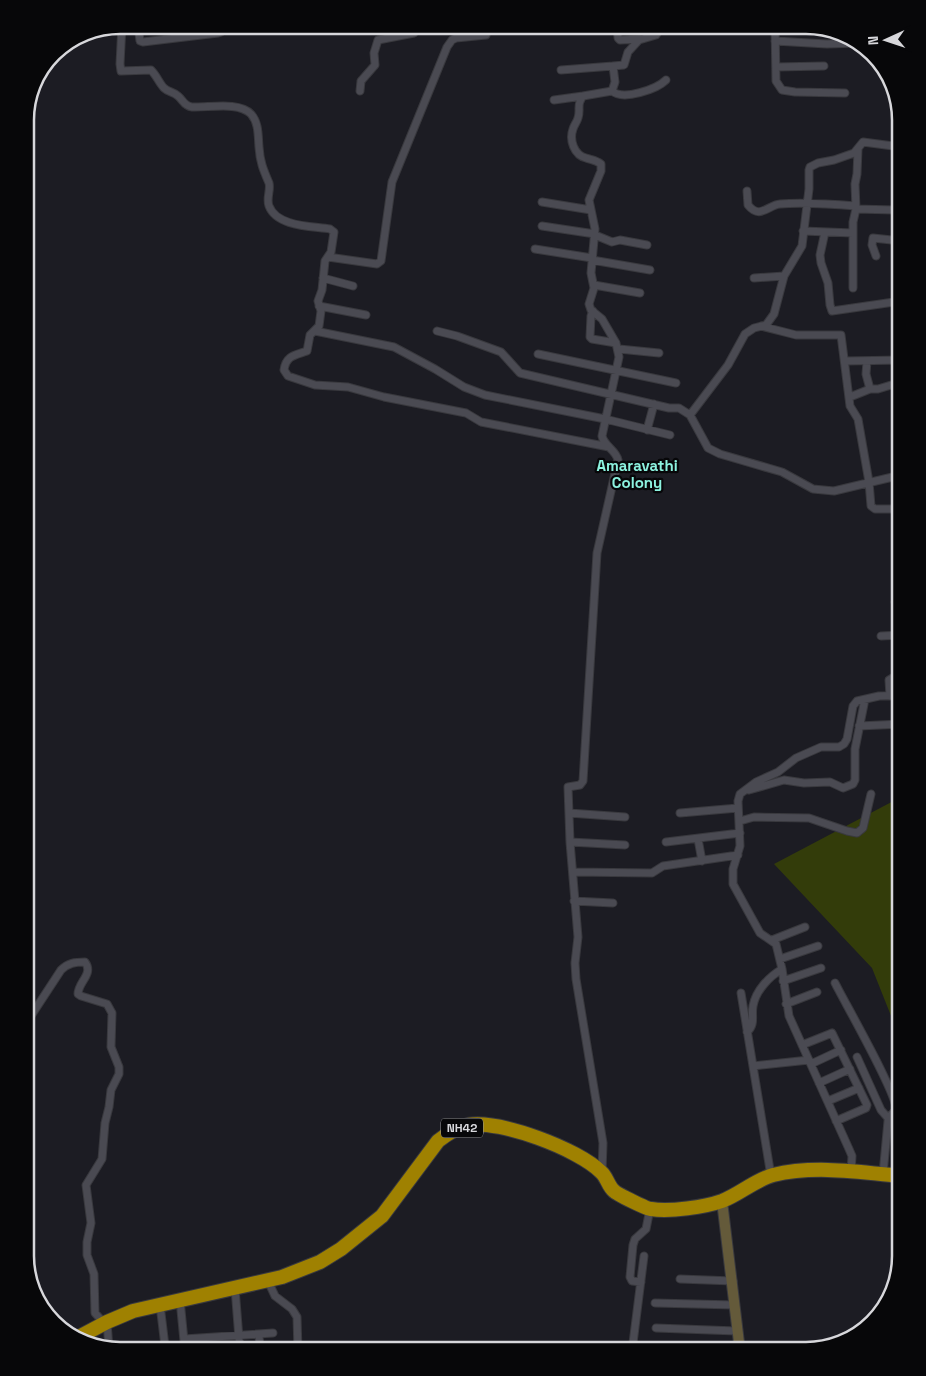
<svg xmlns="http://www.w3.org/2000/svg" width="926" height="1376" font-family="'Space Grotesk',sans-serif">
	<rect width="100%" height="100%" fill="#1c1c23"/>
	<path fill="#333c0a" d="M901,797V1041L872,968L774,864Z"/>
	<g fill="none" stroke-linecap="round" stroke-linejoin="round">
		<g stroke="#39393e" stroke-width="9">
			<path id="street" d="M122,25L120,64L121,71L151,70C157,76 159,83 164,88C168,92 174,92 178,96C183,100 184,106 192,107C208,108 239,101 251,114C259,123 258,136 259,147C260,162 263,169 269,183C271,190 266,198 269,206C277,227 312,226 330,229L334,232L331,252L325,261L322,290L318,301L321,311L319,326L310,335L307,351C296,355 286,355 284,370L288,376L315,385L348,387L384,397L466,413L481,422L609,447
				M138,25L140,41L143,42L218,33L221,32V25
				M510,25H523
				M617,25L618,38L620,40L640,39
				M775,25L776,81L782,90L795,92L845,93
				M775,41L827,44L859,43
				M776,67L824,66
				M561,70L613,66
				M360,91L361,81L375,65L374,53L378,40L414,33L417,25
				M612,91C623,101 657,89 666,80
				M554,100L583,96
				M747,191L748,205C760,220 768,205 780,204C806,202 831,204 856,206
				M542,202L591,210
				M856,209L855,184L857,174L858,149
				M542,226L595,234
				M803,231L853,233
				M825,232L820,255L821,263L828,283L830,305L832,311L901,301
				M595,235L612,242L620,240L647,245
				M535,249L592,258
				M876,256L872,245L873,238L901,241
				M328,257L377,264L381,261L392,182L447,47L452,40L456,38L486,35L487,25
				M592,260L650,270
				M323,278L353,286
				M754,278L784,276
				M594,285L640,293
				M853,288V222L856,209L895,210L901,207
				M319,306L366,315
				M593,311L591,316L590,337L592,339L616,343
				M761,326L796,335H841L850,406L858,419L869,482L871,506L875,509H901
				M315,331L394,347L435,369L464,387L485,395L605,419L670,435
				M437,331L457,336L501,352L520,373L669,408H679L690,415L728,365L745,334L754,328L766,325L774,314L784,276L802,246L809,189V170L810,167L818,163L834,160L854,153L863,142L901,147
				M619,349L659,353
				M538,354L676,383
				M845,361L901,360
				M867,361L866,374L870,389H878L901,382
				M850,397L870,389
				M690,415L708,448L720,454L782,472L813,489L834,491L901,475L896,459L897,457L901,455
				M647,430L654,404
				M895,602L901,604
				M881,636L901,635
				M890,696L889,680L901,673
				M859,726L901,724
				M749,790L784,780L804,783L830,782L843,788L853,784L855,780V749L865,699
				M569,813L625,817
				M680,813L738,808
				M740,821L754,817L809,818L847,831L857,833L863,828L871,794
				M698,839L702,861
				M570,842L625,845
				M666,842L740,833
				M573,872L652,873L663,866L738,855
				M574,901L613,903
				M772,940L805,927
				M780,959L818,946
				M783,981L821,968
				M835,983C845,1003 898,1095 896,1110L890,1116L888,1121L883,1174
				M741,993L771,1176
				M786,1004L817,992
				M25,1025L61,970C68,963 75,962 85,962C94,974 78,982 78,994L81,996L107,1004L112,1013L111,1047L119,1067V1074L111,1090L109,1107L105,1123L102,1159L86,1185L91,1223L87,1242V1255L94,1274L95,1313L104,1323
				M747,1032C756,1024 751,1016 753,1006C756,990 769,977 782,969
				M802,1045L832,1033L867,1105L866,1108L836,1121
				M857,1057L881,1110L888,1118
				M811,1064L841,1050
				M753,1066L809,1060
				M819,1083L850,1069
				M828,1101L859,1088
				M602,1172L603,1143L576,979L575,963L578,937L570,842L568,787L580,785L583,781L597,553L618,460C616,450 604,446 602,436L619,357L616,343L602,319L591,310L589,304L594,288L591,273L595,229L589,200L601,171V164C596,160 592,160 586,158C574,155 569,140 573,129C574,125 577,122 578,118C581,109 576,105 583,96L612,91L615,82L613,66L624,65L628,52L639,40L656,35L660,29V25
				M851,1172L852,1156L849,1149L789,1016L782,969L776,944L760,933L733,884V869L740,846L738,801L740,794L756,782L778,772L796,758L821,747H839L844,744L847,739L853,706L857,701L879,696L901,695
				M680,1279L733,1281
				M268,1281L275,1296L292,1309L297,1317L298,1351
				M641,1282L632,1281L630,1277L633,1245L635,1239L646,1229L650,1209
				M235,1288L240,1351
				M180,1300L185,1351
				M655,1303L735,1305
				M160,1305L165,1346
				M107,1322L109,1349
				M656,1328L737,1331
				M259,1334L260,1351
				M184,1339L273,1333
				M632,1351L644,1256"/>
		</g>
		<g stroke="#39393e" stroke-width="12">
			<path id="secondary" d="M722,1201L740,1351"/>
		</g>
		<g stroke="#39393e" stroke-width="16">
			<path id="highway" d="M77,1338L107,1322L133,1311L282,1277L320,1262L341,1249L382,1216L438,1141C447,1134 457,1127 468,1125C501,1120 578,1149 601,1172C607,1177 608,1186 614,1191C617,1194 647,1209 651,1209C670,1212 705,1207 722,1201C740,1194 755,1180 773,1175C814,1165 859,1172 901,1176"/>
		</g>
		<use href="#street" stroke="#4a4a52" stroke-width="7"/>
		<use href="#secondary" stroke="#645a3a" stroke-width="10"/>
		<use href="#highway" stroke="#9f8101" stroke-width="14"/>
	</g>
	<g text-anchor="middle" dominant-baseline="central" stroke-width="4.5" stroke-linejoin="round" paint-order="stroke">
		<rect fill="#070709" stroke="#99999c" stroke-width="1" x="441" y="1118.5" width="42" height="19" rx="4"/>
		<g font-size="12" font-weight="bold" fill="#d7d7db">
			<text x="462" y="1128">NH42</text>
		</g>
		<g font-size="15" font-weight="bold" fill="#8cf2df" stroke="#070709">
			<text x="637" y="465">Amaravathi<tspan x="637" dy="17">Colony</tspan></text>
		</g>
	</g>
	<path d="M0 0H926V1376H0ZM120 34H806A86 86 0 0 1 892 120V1256A86 86 0 0 1 806 1342H120A86 86 0 0 1 34 1256V120A86 86 0 0 1 120 34Z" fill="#070709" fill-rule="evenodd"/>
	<path fill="none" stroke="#d7d7db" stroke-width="2.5" d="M120 34H806A86 86 0 0 1 892 120V1256A86 86 0 0 1 806 1342H120A86 86 0 0 1 34 1256V120A86 86 0 0 1 120 34Z"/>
	<g transform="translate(886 40) rotate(267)" stroke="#070709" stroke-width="4" paint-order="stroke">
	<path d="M0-4L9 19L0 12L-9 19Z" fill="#d7d7db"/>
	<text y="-8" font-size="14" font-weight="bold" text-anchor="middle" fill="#d7d7db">N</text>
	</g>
</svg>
